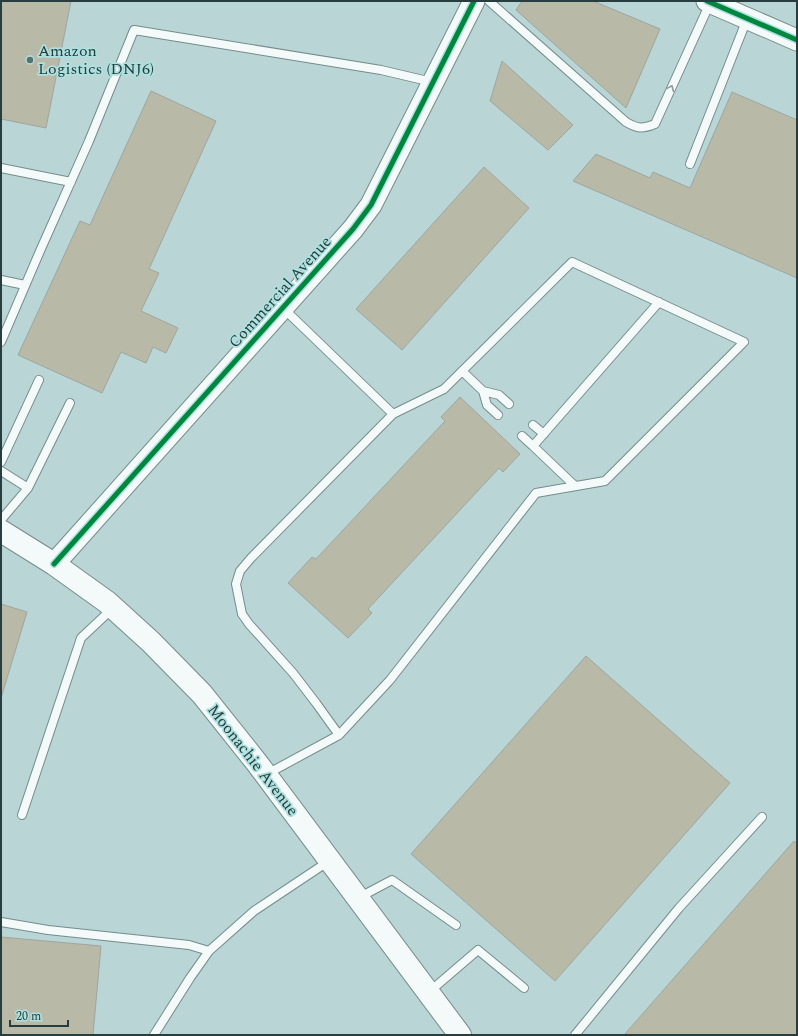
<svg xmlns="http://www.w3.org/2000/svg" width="798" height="1036" font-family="Spectral,serif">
	<rect width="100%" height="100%" fill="#b9d5d5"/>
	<path fill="#b8b9a7" stroke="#9ea6a0" d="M1,1H71L46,128L1,119Z
		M522,1H593L660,29L626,108L516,10Z
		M502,61L573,125L548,150L490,101Z
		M151,91L216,121L149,269L159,273L141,311L178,328L166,353L153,347L146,363L121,352L102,393L18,355L80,221L90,225Z
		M732,92L797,120V278L573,181L596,154L650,178L653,172L690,188Z
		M484,167L529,208L402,350L356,309Z
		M460,397L520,454L503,472L499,468L368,609L372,613L348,638L288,583L312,557L316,559L445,421L441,417Z
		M1,604L27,612L1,698Z
		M586,656L730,783L555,981L411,854Z
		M794,841L797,844V1035H624Z
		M1,937L101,946L93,1035H1Z"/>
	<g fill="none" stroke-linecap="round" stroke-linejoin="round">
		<g stroke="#768c8c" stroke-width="10">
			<path id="service" d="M489,1L626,122C638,129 642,129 655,124L710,3
				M690,164L747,19
				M1,168L71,182
				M1,280L25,285
				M1,342L40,251L89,141L134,30L381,70L432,82
				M462,371L483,391
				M498,415L487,405L483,391L499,395L509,404
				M533,425L544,434
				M522,436L533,446
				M1,462L39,380
				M1,471L28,488
				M575,486L533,446L659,302
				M1,520L28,488L70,403
				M339,735L390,680L536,493L605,481L744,342L572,262L444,389L393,414
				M267,774L339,735L316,703L293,673L249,624L242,614L236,584L240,571L251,558L393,414L283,308
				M22,815L81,638L113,608
				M358,898L392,880L456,925
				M1,922L48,930L189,945L209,951L254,911L329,861
				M429,992L478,950L524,988
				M154,1035L190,978L209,951
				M575,1035L679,908L762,817"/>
		</g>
		<g stroke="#768c8c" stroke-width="23">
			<path id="tertiary" d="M707,1L797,40
				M54,564L353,229L371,205L474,1"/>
		</g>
		<g stroke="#768c8c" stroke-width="24">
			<path id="secondary" d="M1,531L54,564L107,602L151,642L202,694L257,763L460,1035"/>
		</g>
		<use href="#service" stroke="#f4f9f9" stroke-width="8"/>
		<use href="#tertiary" stroke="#f4f9f9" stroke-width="21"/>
		<use href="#secondary" stroke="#f4f9f9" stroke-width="22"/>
		<g stroke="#ade1e0" stroke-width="8">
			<path id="cycleway" d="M707,1L797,40
				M54,564L353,229L371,205L474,1"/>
		</g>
		<use href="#cycleway" stroke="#00873e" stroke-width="5"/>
	</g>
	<defs><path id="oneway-chevron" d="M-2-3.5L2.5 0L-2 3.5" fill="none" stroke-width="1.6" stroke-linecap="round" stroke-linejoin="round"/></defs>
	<use stroke="#8e9b9b" href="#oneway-chevron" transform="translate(671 88) rotate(-66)"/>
	<circle fill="#5b7272" stroke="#ade1e0" stroke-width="1.5" cx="30" cy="60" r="4"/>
	<g text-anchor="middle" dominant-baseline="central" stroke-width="3.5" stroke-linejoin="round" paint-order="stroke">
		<g font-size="16" fill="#283d3d" stroke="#ade1e0" text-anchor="start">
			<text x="38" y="51">Amazon<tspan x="38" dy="18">Logistics (DNJ6)</tspan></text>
		</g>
		<g font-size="16" fill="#283d3d" stroke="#ade1e0">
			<text transform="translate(280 292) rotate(-48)">Commercial Avenue</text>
			<text transform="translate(253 760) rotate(52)">Moonachie Avenue</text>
		</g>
	</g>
	<rect width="798" height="1036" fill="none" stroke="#283d3d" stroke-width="4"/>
	<path d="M10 1020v6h58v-6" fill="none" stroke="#283d3d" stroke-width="2"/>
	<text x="16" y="1020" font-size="12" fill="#283d3d" stroke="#ade1e0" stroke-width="3" paint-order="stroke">20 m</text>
</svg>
